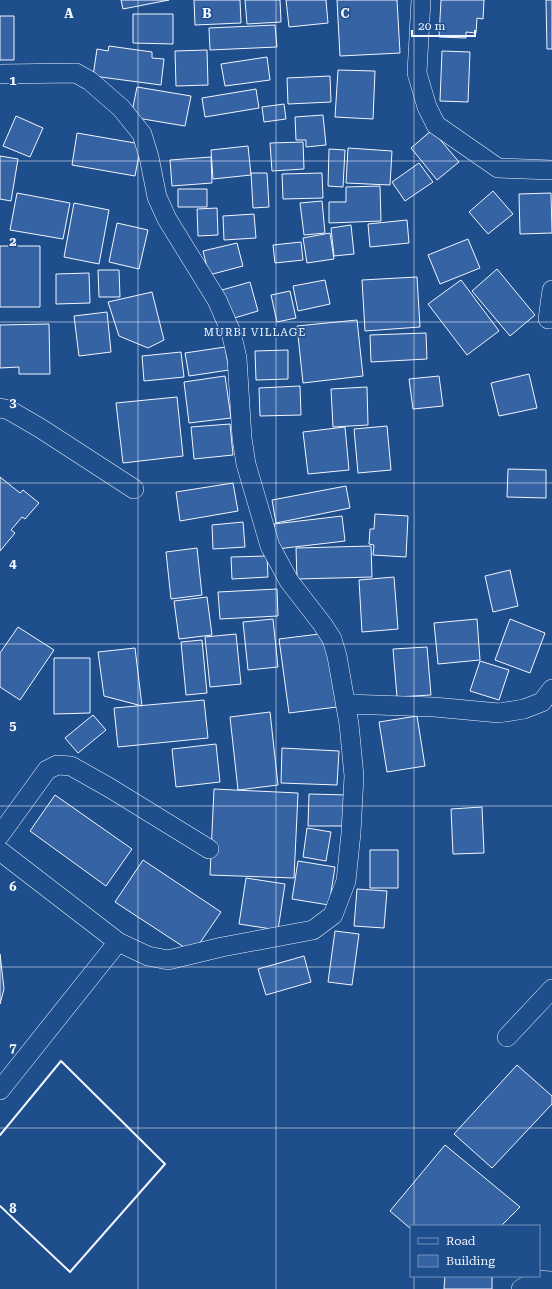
<svg xmlns="http://www.w3.org/2000/svg" width="552" height="1289" font-family="'Roboto Serif',serif">
	<rect width="100%" height="100%" fill="#1f4e8c"/>
	<path fill="#3563a3" stroke="#f2f6ff" d="M121,0H169L123,9Z
		M194,0H240L241,23L195,25Z
		M245,0H280L281,22L247,24Z
		M286,0H326L328,23L289,27Z
		M337,0H397L400,53L340,56Z
		M441,0H484L483,19L477,18L476,33L466,32V38L439,37Z
		M546,0H552V49H547Z
		M133,14H173V44L133,43Z
		M0,16H14V60H0Z
		M275,25L277,47L210,50L209,28Z
		M109,46L152,52V58L164,59L161,85L93,76L97,49L108,51Z
		M207,50L208,85L176,86L175,51Z
		M442,51L470,52L468,102L440,101Z
		M267,57L270,80L225,86L221,64Z
		M338,70L375,71L373,119L335,117Z
		M330,76L331,102L288,104L287,78Z
		M137,87L191,96L185,126L131,117Z
		M256,89L259,108L205,117L202,98Z
		M284,104L286,119L264,122L262,107Z
		M323,115L326,145L306,147V140H296L295,117Z
		M16,116L43,128L30,157L3,146Z
		M432,130L459,162L437,180L411,148Z
		M77,133L141,144L135,176L72,165Z
		M303,142L304,169L272,171L270,143Z
		M248,146L251,175L213,179L211,150Z
		M348,148L392,151L390,185L346,183Z
		M329,149L345,150L343,187L328,186Z
		M0,156L18,159L11,201L0,199Z
		M211,157L212,183L172,186L170,160Z
		M419,163L433,182L405,201L392,182Z
		M251,173H267L269,207L253,208Z
		M322,173L323,198L283,199L282,174Z
		M380,186L381,221L329,223V202H346V187Z
		M178,189H207V207H178Z
		M493,191L513,214L488,234L469,212Z
		M17,193L70,203L63,239L10,230Z
		M551,193L552,233L520,234L519,194Z
		M322,201L325,233L304,235L300,203Z
		M74,203L109,210L99,264L64,257Z
		M217,208L218,235L198,236L197,209Z
		M254,214L256,238L224,240L223,216Z
		M407,220L409,243L370,247L368,224Z
		M117,223L148,230L139,269L109,262Z
		M351,225L354,254L334,256L331,228Z
		M330,233L334,259L307,263L303,238Z
		M468,239L480,268L440,284L428,255Z
		M301,242L303,260L275,263L273,245Z
		M237,243L243,266L209,275L203,251Z
		M0,246H40V307H0Z
		M497,269L535,315L510,336L472,291Z
		M98,270H119L120,297H99Z
		M89,273L90,303L56,304V274Z
		M417,277L420,327L365,331L362,280Z
		M325,280L330,304L298,311L293,286Z
		M461,280L499,331L467,355L428,304Z
		M250,282L258,311L231,319L222,290Z
		M290,291L296,318L277,322L271,295Z
		M152,292L164,340L148,348L119,336L108,302Z
		M107,312L111,352L79,356L74,316Z
		M357,320L363,376L303,383L297,326Z
		M49,324L50,374H19V367L0,368V325Z
		M426,333L427,359L371,362L370,335Z
		M225,347L229,370L189,376L185,353Z
		M288,350V379L256,380L255,351Z
		M181,352L184,377L144,381L142,356Z
		M529,374L537,408L499,416L491,383Z
		M225,376L231,418L189,423L184,382Z
		M439,376L443,406L413,409L409,379Z
		M300,386L301,415L260,416L259,388Z
		M367,387L368,425L333,427L331,389Z
		M177,397L183,456L123,463L116,403Z
		M230,424L233,455L194,459L191,427Z
		M387,426L391,470L358,473L354,429Z
		M345,427L349,470L308,474L303,432Z
		M508,469L546,470V498L507,497Z
		M0,477L20,493L23,490L39,503L25,519L22,517L11,530L15,533L0,551Z
		M233,483L238,511L180,521L176,492Z
		M346,486L350,508L276,523L272,500Z
		M375,514L408,516L406,557L373,555L374,545L369,544L370,529H374Z
		M342,516L345,541L277,549L274,524Z
		M243,522L245,547L213,549L212,525Z
		M371,546L372,577L297,579L296,548Z
		M197,548L202,595L171,599L166,552Z
		M267,556L268,577L232,579L231,557Z
		M510,570L518,606L493,612L485,576Z
		M394,577L398,629L362,632L359,580Z
		M277,589L278,616L220,619L218,592Z
		M207,597L212,635L179,639L174,601Z
		M273,619L278,667L248,670L243,622Z
		M477,619L480,660L438,664L434,623Z
		M510,619L545,633L530,673L495,660Z
		M18,627L54,650L20,700L0,687V653Z
		M327,633L337,707L289,713L279,639Z
		M236,634L241,684L210,687L205,637Z
		M202,640L207,693L186,695L181,642Z
		M427,647L431,695L397,697L393,649Z
		M135,648L142,706L104,696L98,652Z
		M54,658H90V713L54,714Z
		M480,661L509,670L499,700L470,691Z
		M204,700L208,738L118,747L114,708Z
		M270,712L278,785L238,790L230,717Z
		M93,715L106,730L78,753L65,738Z
		M417,716L425,766L387,772L379,722Z
		M216,744L220,782L176,787L172,749Z
		M282,748L339,751L337,785L281,783Z
		M214,789L298,793L294,878L210,875Z
		M309,794L349,795L348,826H308Z
		M55,795L132,849L106,886L30,831Z
		M482,807L484,853L453,854L451,809Z
		M307,828L331,832L326,861L303,857Z
		M370,850H398V888H370Z
		M143,860L221,912L193,953L115,902Z
		M298,861L335,867L329,905L292,899Z
		M246,878L285,884L278,930L239,924Z
		M357,889L387,891L384,928L354,926Z
		M335,931L359,934L352,985L328,982Z
		M0,954L4,989L0,1004Z
		M304,956L311,982L266,995L258,969Z
		M517,1065L552,1096V1104L492,1168L454,1134Z
		M445,1145L520,1207L501,1226H411V1229L390,1211Z
		M445,1276H492V1289H444Z"/>
	<g fill="none" stroke-linecap="round" stroke-linejoin="round">
		<g stroke="#f2f6ff" stroke-width="20">
			<path id="street" d="M421,0L417,73L427,107L436,125L498,168L552,170
				M0,74L76,73L90,81L121,108L142,134L149,157L157,197L167,219L217,300L231,332L237,358L242,438L246,464L270,546L289,581L323,625L332,639L337,656L349,724L354,776L351,833L346,881L333,915L313,930L222,947L168,960L148,956L118,942L0,851
				M548,319L552,290
				M0,408L9,410L40,428L134,489
				M346,704L434,707L499,713L524,709L542,702L552,689
				M0,835L47,770L57,765L71,766L110,788L209,849
				M507,1037L552,989
				M0,1090L118,942
				M521,1289L536,1280L552,1281"/>
		</g>
		<use href="#street" stroke="#1f4e8c" stroke-width="19"/>
		<path stroke="#f2f6ff" stroke-width="2" d="M0,1135L61,1061L165,1164L70,1272L0,1206"/>
	</g>
	<path fill="none" stroke="#f2f6ff" stroke-width="1" stroke-opacity="0.55" d="M138,0V1289M276,0V1289M414,0V1226M0,161H552M0,322H552M0,483H552M0,644H552M0,806H552M0,967H552M0,1128H552M414,1276V1289"/>
	<g text-anchor="middle" dominant-baseline="central" stroke-width="3" stroke-linejoin="round" paint-order="stroke">
		<g font-size="11" letter-spacing="1" fill="#f2f6ff" stroke="#1f4e8c">
			<text x="255" y="332">MURBI VILLAGE</text>
		</g>
	</g>
	<g font-size="13" text-anchor="middle" font-weight="bold" fill="#f2f6ff" stroke="#1f4e8c" stroke-width="3" stroke-linejoin="round" paint-order="stroke">
		<text x="69" y="18">A</text>
		<text x="207" y="18">B</text>
		<text x="345" y="18">C</text>
		<text x="13" y="85">1</text>
		<text x="13" y="246">2</text>
		<text x="13" y="407">3</text>
		<text x="13" y="568">4</text>
		<text x="13" y="730">5</text>
		<text x="13" y="891">6</text>
		<text x="13" y="1052">7</text>
		<text x="13" y="1213">8</text>
	</g>
	<rect x="410" y="1225" width="130" height="52" fill="#1f4e8c" stroke="#7391ba"/>
	<rect x="418" y="1238" width="20" height="6" fill="#1f4e8c" stroke="#7391ba"/>
	<text x="446" y="1245" font-size="12" fill="#f2f6ff">Road</text>
	<rect x="418" y="1255" width="20" height="12" fill="#3563a3" stroke="#7391ba"/>
	<text x="446" y="1265" font-size="12" fill="#f2f6ff">Building</text>
	<path d="M412 30v6h63v-6" fill="none" stroke="#f2f6ff" stroke-width="2"/>
	<text x="418" y="30" font-size="12" fill="#f2f6ff" stroke="#1f4e8c" stroke-width="3" paint-order="stroke">20 m</text>
</svg>
